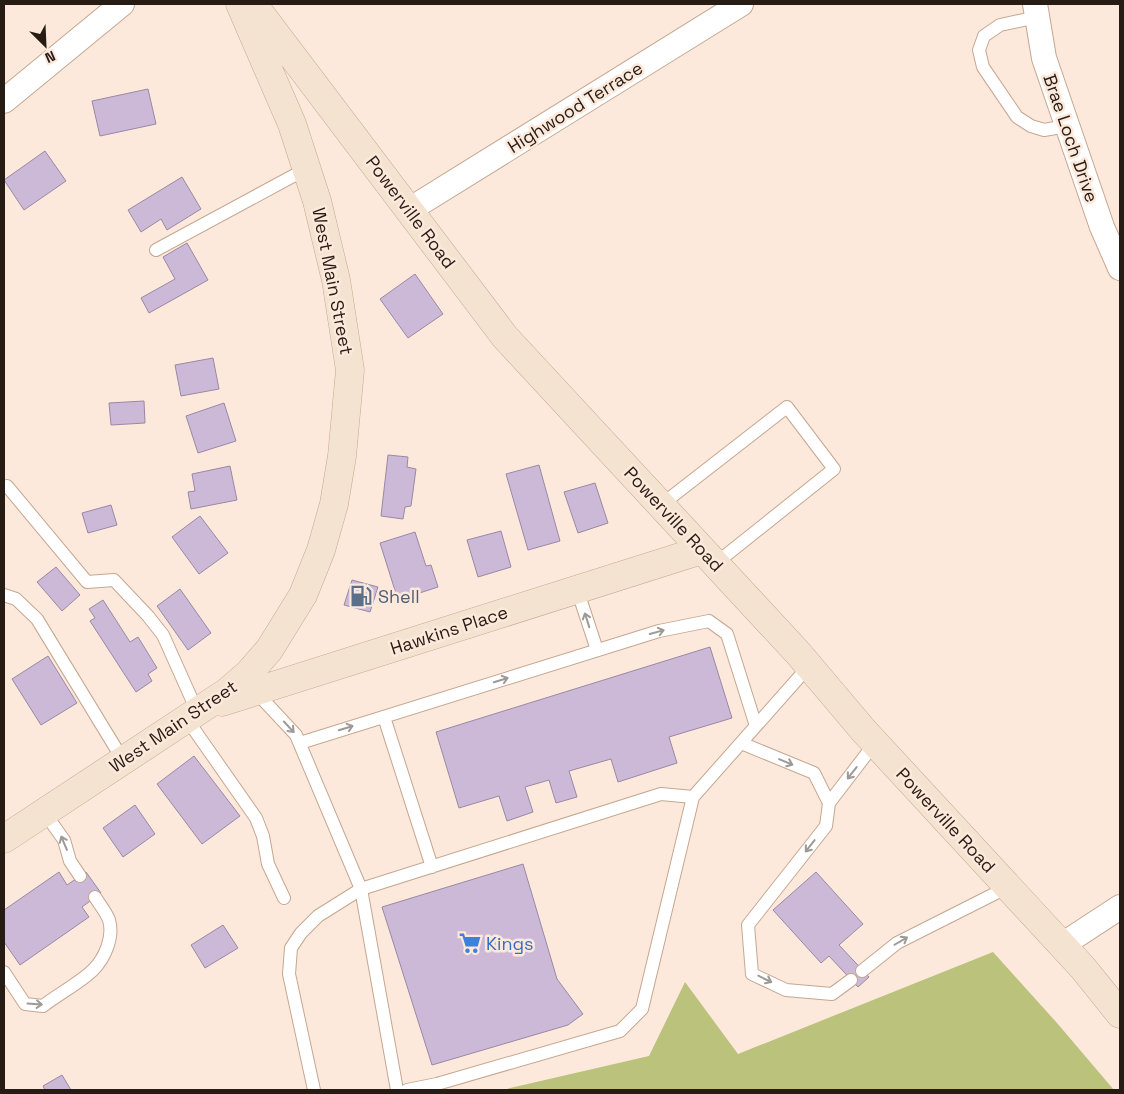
<svg xmlns="http://www.w3.org/2000/svg" width="1124" height="1094" font-family="'Space Grotesk',sans-serif">
	<rect width="100%" height="100%" fill="#fde9db"/>
	<path fill="#bac27b" d="M993,952L1057,1023L1114,1090H502L649,1056L685,982L738,1054Z"/>
	<path fill="#ccb9d8" stroke="#9988a5" d="M148,89L156,124L100,136L92,101Z
		M45,151L66,181L24,210L4,180Z
		M182,177L201,209L167,230L161,219L141,232L128,210Z
		M187,243L208,280L149,313L141,298L175,279L163,257Z
		M415,274L443,314L408,338L380,299Z
		M213,358L219,389L181,396L175,365Z
		M144,401L145,423L111,425L109,403Z
		M224,403L236,441L198,453L186,416Z
		M388,455L408,457L407,467L416,469L411,506L405,507L403,519L381,516Z
		M539,465L560,541L528,550L506,474Z
		M230,466L237,500L191,509L188,492L195,491L192,474Z
		M595,483L608,523L578,533L564,492Z
		M111,505L117,525L88,533L82,513Z
		M200,516L228,553L199,574L172,537Z
		M501,531L511,567L478,577L467,540Z
		M415,532L426,566L431,565L438,587L398,600L380,543Z
		M56,567L80,595L62,611L37,582Z
		M352,580L378,587L370,612L344,605Z
		M180,589L211,633L188,650L157,606Z
		M103,600L130,642L138,637L157,668L148,674L152,681L136,692L90,621L95,618L89,609Z
		M710,647L732,718L669,737L677,763L618,782L611,759L569,771L577,797L556,803L549,780L525,787L533,812L507,821L499,796L459,808L436,732Z
		M48,656L77,703L41,725L12,679Z
		M194,756L240,816L202,844L157,784Z
		M135,805L155,834L123,857L103,828Z
		M523,864L557,979L583,1014L568,1025L432,1065L382,907Z
		M59,872L67,885L86,872L101,893L82,907L89,917L20,965L4,942V910Z
		M816,872L863,924L839,945L869,977L858,987L829,956L821,963L773,910Z
		M223,925L238,948L205,968L191,945Z
		M62,1075L71,1090H45L43,1086Z"/>
	<g fill="none" stroke-linecap="round" stroke-linejoin="round">
		<g stroke="#c5a791" stroke-width="14">
			<path id="lane" d="M1037,17L1000,25L984,36L979,50L983,67L1017,117L1031,126L1044,130L1067,126
				M156,250L306,169
				M7,486L87,582L114,580L148,616L163,635L197,711
				M661,505L787,407L834,469L715,564
				M577,589L597,650
				M4,595L16,599L37,619L123,760
				M256,692L296,735L361,889L397,1090
				M384,717L432,867
				M186,718L256,818L263,836L268,864L284,898
				M300,743L659,631L709,621L727,634L756,726
				M741,743L814,773L829,803L826,826L748,925L752,974L786,990L832,994L851,980
				M829,803L875,743
				M44,812L64,840L70,861L80,876
				M862,971L897,943L1008,887
				M4,972L25,1004L43,1006C57,995 81,982 93,970C105,958 114,937 109,920C106,912 100,905 95,897
				M314,1090L289,974L291,948L301,933L318,916L361,889L661,794L693,797
				M407,1090L437,1084L620,1031L642,1009L693,797L809,666"/>
		</g>
		<g stroke="#c5a791" stroke-width="26">
			<path id="street" d="M1035,4L1044,58L1102,227L1120,268
				M4,101L122,4
				M409,210L741,4
				M1062,945L1120,907"/>
		</g>
		<g stroke="#c5a791" stroke-width="29">
			<path id="secondary" d="M253,4L505,337L798,653L864,731L1083,968L1120,1014
				M222,702L702,550
				M4,839L227,692L248,674L269,650L303,595L321,550L334,504L342,456L350,370L336,280L317,201L292,124L240,4"/>
		</g>
		<use href="#lane" stroke="#fff" stroke-width="12"/>
		<use href="#street" stroke="#fff" stroke-width="24"/>
		<use href="#secondary" stroke="#f4e3d1" stroke-width="28"/>
	</g>
	<defs><path id="oneway-shaft" d="M-6 0H5M1.5-3L5.5 0L1.5 3" fill="none" stroke-width="1.6" stroke-linecap="round" stroke-linejoin="round" transform="scale(1.25)"/></defs>
	<g stroke="#9e9995">
		<use href="#oneway-shaft" transform="translate(587 620) rotate(-108)"/>
		<use href="#oneway-shaft" transform="translate(657 632) rotate(-15)"/>
		<use href="#oneway-shaft" transform="translate(501 680) rotate(-17)"/>
		<use href="#oneway-shaft" transform="translate(289 727) rotate(47)"/>
		<use href="#oneway-shaft" transform="translate(346 728) rotate(-17)"/>
		<use href="#oneway-shaft" transform="translate(786 762) rotate(23)"/>
		<use href="#oneway-shaft" transform="translate(852 773) rotate(128)"/>
		<use href="#oneway-shaft" transform="translate(64 843) rotate(-113)"/>
		<use href="#oneway-shaft" transform="translate(810 846) rotate(128)"/>
		<use href="#oneway-shaft" transform="translate(901 941) rotate(-30)"/>
		<use href="#oneway-shaft" transform="translate(765 979) rotate(26)"/>
		<use href="#oneway-shaft" transform="translate(35 1004) rotate(4)"/>
	</g>
	<defs>
		<g id="fuel-bare" transform="scale(1.725)"><path d="M-5.5-6h7V0h2V4h1.3V-2.5L3-4.5l.8-.8L6-3V5H2.5V1h-1V6h-7ZM-4.2-4.7v3.2H.2V-4.7Z" fill="#5c6f8a" stroke="#fde9db" stroke-width="2.5" paint-order="stroke"/></g>
		<g id="supermarket-bare" transform="scale(1.725)"><path d="M-6-5.5h2.5l.6 2H6L4.5 2H-2.5L-4.4-4H-6ZM-1.5 3.2a1.3 1.3 0 1 0 .1 0ZM3 3.2a1.3 1.3 0 1 0 .1 0Z" fill="#3f7fe0" stroke="#fde9db" stroke-width="2.5" paint-order="stroke"/></g>
	</defs>
	<g fill-rule="evenodd">
		<use href="#fuel-bare" x="361" y="596"/>
		<use href="#supermarket-bare" x="470" y="943"/>
	</g>
	<g text-anchor="middle" dominant-baseline="central" stroke-width="5" stroke-linejoin="round" paint-order="stroke">
		<g font-size="18" fill="#271c14" stroke="#fde9db">
			<text transform="translate(575 107) rotate(-32)">Highwood Terrace</text>
			<text transform="translate(1071 138) rotate(71)">Brae Loch Drive</text>
			<text transform="translate(411 212) rotate(53)">Powerville Road</text>
			<text transform="translate(333 281) rotate(79)">West Main Street</text>
			<text transform="translate(674 519) rotate(47)">Powerville Road</text>
			<text transform="translate(449 630) rotate(-18)">Hawkins Place</text>
			<text transform="translate(173 726) rotate(-34)">West Main Street</text>
			<text transform="translate(946 820) rotate(47)">Powerville Road</text>
		</g>
		<g font-size="18" fill="#4e5e75" stroke="#fde9db" text-anchor="start">
			<text x="378" y="596">Shell</text>
		</g>
		<g font-size="18" fill="#366cbe" stroke="#fde9db" text-anchor="start">
			<text x="486" y="943">Kings</text>
		</g>
	</g>
	<rect width="1124" height="1094" fill="none" stroke="#271c14" stroke-width="10"/>
	<g transform="translate(45 45) rotate(156)" stroke="#fde9db" stroke-width="4" paint-order="stroke">
	<path d="M0-4L9 19L0 12L-9 19Z" fill="#271c14"/>
	<text y="-8" font-size="14" font-weight="bold" text-anchor="middle" fill="#271c14">N</text>
	</g>
</svg>
